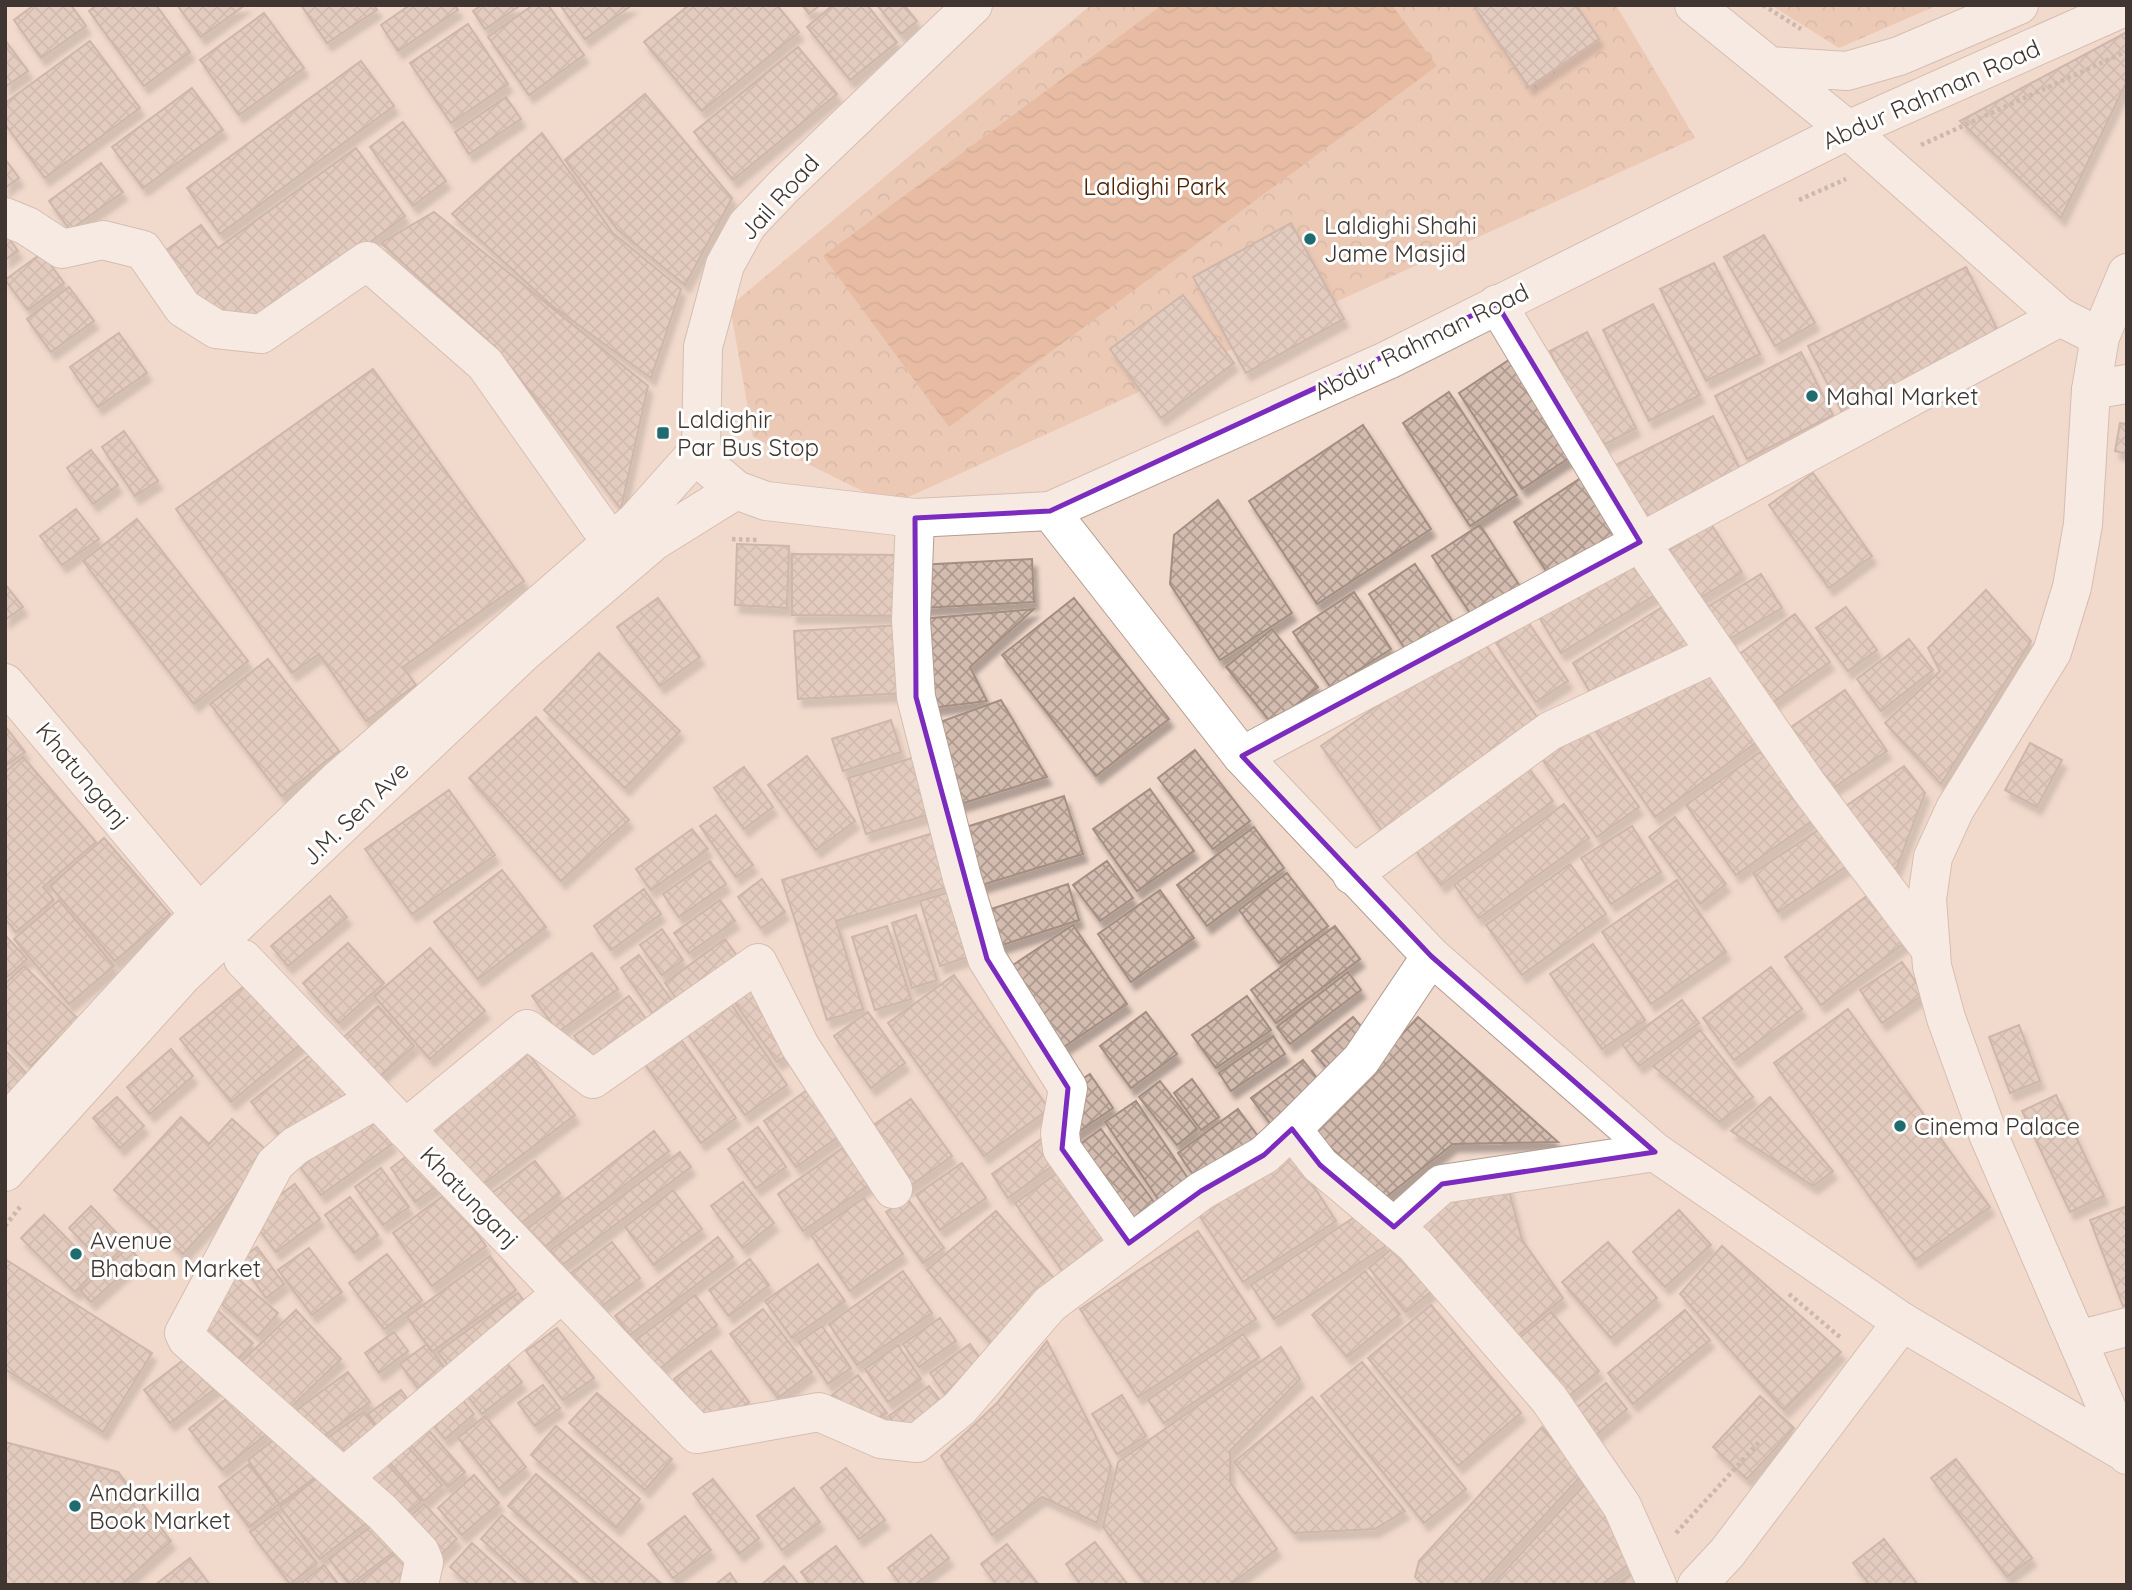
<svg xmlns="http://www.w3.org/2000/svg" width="2132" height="1590" font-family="Quicksand,sans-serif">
	<defs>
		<pattern id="park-crowns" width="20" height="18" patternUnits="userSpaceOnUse" patternTransform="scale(1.75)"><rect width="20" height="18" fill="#e7b69a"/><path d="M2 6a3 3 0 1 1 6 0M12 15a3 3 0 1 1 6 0" fill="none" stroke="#bd957e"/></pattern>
		<pattern id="water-waves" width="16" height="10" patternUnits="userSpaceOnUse" patternTransform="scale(1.75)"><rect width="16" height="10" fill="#dd9972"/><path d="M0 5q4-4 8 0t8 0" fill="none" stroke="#b57e5e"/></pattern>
		<pattern id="building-cross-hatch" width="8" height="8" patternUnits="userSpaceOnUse" patternTransform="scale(1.75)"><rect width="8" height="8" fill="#d3bcaf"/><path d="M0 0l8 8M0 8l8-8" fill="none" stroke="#ad9a8f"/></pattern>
		<filter id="shadow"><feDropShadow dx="4.5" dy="8" stdDeviation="2" flood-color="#0004"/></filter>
	</defs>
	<rect width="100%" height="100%" fill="#f1d9cc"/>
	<path fill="url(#park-crowns)" d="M1091,5H1616L1695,138L891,505L753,437L730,306Z
		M1771,5H1938L1839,48Z"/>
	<path fill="url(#water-waves)" d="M1162,5H1392L1437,66L949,427L823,256Z"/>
	<path fill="url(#building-cross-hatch)" stroke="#a48e82" stroke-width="2" filter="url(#shadow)" d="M34,5H71L86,26L41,58L14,20Z
		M97,5H156L190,52L144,86L89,11Z
		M177,5H245L201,37Z
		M301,5H374L377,10L327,43Z
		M410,5H455L458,10L398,51L381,25Z
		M482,5H521L485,29L473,11Z
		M533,5H548L584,55L529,95L488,37Z
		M560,5H632L585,39Z
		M689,5H777L799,32L702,111L644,42Z
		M802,5H820L809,14Z
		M833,5H867L897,42L850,80L807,27Z
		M877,5H904L917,21L901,34Z
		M1473,5H1576L1599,39L1529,87Z
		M264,13L304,68L239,115L200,60Z
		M468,24L508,84L451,123L410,63Z
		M2127,32V81L2061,218L1960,121Z
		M5,40L28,71L5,87Z
		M90,41L140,108L45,178L5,124V103Z
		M798,47L837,94L733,180L694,132Z
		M361,61L394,106L220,234L187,188Z
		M192,88L223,130L143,188L112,147Z
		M645,94L732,198L685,285L617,229L565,160Z
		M506,97L521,119L469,154L455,132Z
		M403,122L446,181L413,206L370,147Z
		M542,133L613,233L681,289L651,378L551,305L452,214Z
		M356,148L405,216L262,323L187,305L154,259L201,225L218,248Z
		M5,159L19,178L5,188Z
		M101,163L123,192L70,230L49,201Z
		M434,212L648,386L621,509L497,349L381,243Z
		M1291,223L1344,319L1246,373L1193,277Z
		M5,233L18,251L5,260Z
		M1764,235L1815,323L1775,346L1724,257Z
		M42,253L64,283L28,310L5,280Z
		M1714,263L1760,354L1706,381L1660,289Z
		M1966,267L2002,339L1845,418L1808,346Z
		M69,287L94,321L51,352L27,319Z
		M1183,295L1234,363L1161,418L1110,349Z
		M1653,304L1700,395L1649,421L1603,330Z
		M1587,332L1636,428L1598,448L1550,351Z
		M119,333L147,373L98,407L70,367Z
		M1801,352L1833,415L1747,459L1715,396Z
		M1512,358L1575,454L1522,489L1459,393Z
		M373,369L524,581L403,667L416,685L366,721L319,654L292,673L176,509Z
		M1449,392L1517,495L1470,526L1403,423Z
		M1713,416L1746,481L1644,532L1612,467Z
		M2120,423L2127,424V454L2115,451Z
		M1363,425L1431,529L1317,604L1249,501Z
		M124,431L158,481L135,496L102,447Z
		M91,450L118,485L93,504L67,468Z
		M1813,473L1872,556L1829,588L1769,505Z
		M1587,474L1630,537L1556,586L1514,522Z
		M1218,500L1292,613L1220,660L1170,584L1174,535Z
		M76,509L99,539L62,565L40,536Z
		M137,519L248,661L194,704L83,561Z
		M1711,524L1742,572L1692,603L1662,555Z
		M1480,525L1523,591L1476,622L1432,556Z
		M737,544L789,546L787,608L735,605Z
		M792,554L904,555V616L792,615Z
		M1641,555L1663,590L1561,653L1539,617Z
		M1032,559L1034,602L921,608L918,565Z
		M1415,564L1455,625L1409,655L1369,594Z
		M1761,574L1782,608L1721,644L1701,611Z
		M5,584L23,607L5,620Z
		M1986,590L2031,641L1941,784L1885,723L1940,671L1928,648Z
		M1354,592L1391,649L1331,688L1293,632Z
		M658,598L700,657L660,686L617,627Z
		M1074,598L1169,719L1096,776L1002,655Z
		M1670,602L1695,641L1596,702L1573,663Z
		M1846,607L1877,650L1848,671L1816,628Z
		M1034,609L970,667L987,701L931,708L920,619Z
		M1795,614L1830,662L1765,708L1731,660Z
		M1528,622L1568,681L1536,702L1496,643Z
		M902,625L906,693L798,699L794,631Z
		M1272,629L1318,687L1272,724L1226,667Z
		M1478,634L1542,724L1386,836L1321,746Z
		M1909,639L1933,670L1881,711L1857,679Z
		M599,653L680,731L625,788L544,710Z
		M268,659L339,751L282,796L210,704Z
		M1713,666L1765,736L1655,817L1591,724Z
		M1845,690L1887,751L1826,793L1784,732Z
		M1001,700L1047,777L954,806L929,726Z
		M536,717L629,820L561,881L469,778Z
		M891,720L901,752L843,771L832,739Z
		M5,726L25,752L5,766Z
		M1582,726L1639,807L1597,837L1540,756Z
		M2030,743L2062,760L2037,807L2005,790Z
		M1770,745L1819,816L1736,875L1686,805Z
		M1195,750L1250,821L1213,849L1158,778Z
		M807,756L855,821L816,850L768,785Z
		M918,756L936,812L866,834L848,778Z
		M23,757L96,842L43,887L54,900L16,932L5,919V772Z
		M1525,763L1553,801L1441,885L1413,847Z
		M1904,766L1925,793L1897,867L1888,873L1843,808Z
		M744,767L773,807L744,829L714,788Z
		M1150,789L1194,851L1137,891L1093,829Z
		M449,790L495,855L412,914L365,849Z
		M1064,796L1083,854L975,887L957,830Z
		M1564,804L1589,838L1479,918L1454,885Z
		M716,815L753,865L736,877L700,826Z
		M1675,817L1726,884L1700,904L1649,837Z
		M1632,826L1661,872L1611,904L1581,858Z
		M1254,827L1284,868L1207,926L1177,885Z
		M1823,827L1847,866L1778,912L1753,873Z
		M692,829L708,849L651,890L636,869Z
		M933,833L950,886L836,921L863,1009L827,1020L782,880Z
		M104,838L170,914L115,961L50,886Z
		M710,861L726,884L679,917L663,894Z
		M1107,861L1133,898L1100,921L1073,885Z
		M1570,864L1606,914L1522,975L1486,925Z
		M502,870L546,927L478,979L434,922Z
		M1287,873L1328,926L1279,963L1239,910Z
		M762,879L785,912L761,928L738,897Z
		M1677,880L1726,952L1651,1004L1602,932Z
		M1068,884L1079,920L999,946L988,910Z
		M1879,887L1914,936L1821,1005L1785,957Z
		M644,889L661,914L611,950L594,926Z
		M960,889L980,953L940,966L920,901Z
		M1160,890L1194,938L1131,982L1098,934Z
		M330,896L347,917L288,966L271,946Z
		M59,900L114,966L69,1004L14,939Z
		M720,900L735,921L689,953L674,933Z
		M916,915L937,980L912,988L892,923Z
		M1073,925L1127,1004L1055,1053L1001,973Z
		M887,926L911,999L875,1010L852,937Z
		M1335,926L1360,959L1276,1023L1251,990Z
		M662,929L683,960L662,975L640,945Z
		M5,935L27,959L5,979Z
		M725,939L744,966L684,1009L665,983Z
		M348,943L384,983L339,1023L303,983Z
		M1593,944L1645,1020L1602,1049L1550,974Z
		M430,948L485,1011L430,1059L374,996Z
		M592,953L618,989L558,1032L532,996Z
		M639,955L675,1005L656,1018L621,968Z
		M1902,962L1924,994L1882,1023L1860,990Z
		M24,966L78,1019L31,1066L5,1040V984Z
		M1771,967L1802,1009L1734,1060L1703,1018Z
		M1348,972L1361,990L1290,1044L1277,1027Z
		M954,975L1049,1109L984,1156L888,1023Z
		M255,977L307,1039L231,1102L180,1039Z
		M743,978L794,1051L777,1062L726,990Z
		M629,996L653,1028L597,1068L574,1036Z
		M1247,996L1271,1030L1216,1068L1192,1035Z
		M727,998L787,1085L745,1115L684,1029Z
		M1682,1000L1699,1023L1639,1066L1622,1044Z
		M378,1006L414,1046L369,1086L334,1046Z
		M1848,1009L1990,1207L1915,1260L1774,1063Z
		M868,1012L905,1063L871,1088L834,1036Z
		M1146,1012L1177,1054L1131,1088L1100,1046Z
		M1353,1017L1372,1039L1331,1073L1312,1051Z
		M1418,1017L1558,1142L1453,1144L1385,1198L1313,1131Z
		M2019,1025L2040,1081L2010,1093L1989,1037Z
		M1700,1030L1753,1097L1720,1122L1653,1066Z
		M677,1034L736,1118L701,1143L641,1059Z
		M1273,1036L1285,1054L1231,1091L1219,1073Z
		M171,1049L193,1076L150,1114L127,1087Z
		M5,1050L28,1075L5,1097Z
		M315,1051L349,1092L286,1144L251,1102Z
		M528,1053L575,1115L477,1189L430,1127Z
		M1303,1060L1324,1087L1272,1126L1251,1098Z
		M1090,1074L1113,1108L1074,1135L1072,1086Z
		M1192,1079L1219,1117L1201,1130L1174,1093Z
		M1160,1081L1197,1129L1177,1145L1139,1097Z
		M810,1088L842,1134L796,1167L764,1121Z
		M2056,1095L2104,1196L2070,1212L2022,1111Z
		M117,1097L144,1126L120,1148L93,1118Z
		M1770,1097L1833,1171L1813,1186L1731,1131Z
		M911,1099L952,1156L906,1189L865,1131Z
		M1136,1101L1193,1186L1163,1206L1105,1122Z
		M366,1107L392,1144L321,1195L295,1160Z
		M1238,1109L1260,1139L1199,1183L1178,1153Z
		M181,1117L209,1144L232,1119L273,1156L183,1254L114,1190Z
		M758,1127L786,1167L756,1188L728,1149Z
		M1101,1129L1159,1209L1127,1233L1069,1152Z
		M654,1131L669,1151L542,1249L527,1229Z
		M1047,1135L1063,1158L1008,1198L992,1174Z
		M851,1142L877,1179L803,1231L778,1194Z
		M415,1150L439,1184L415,1202L391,1168Z
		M1291,1151L1336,1221L1243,1282L1197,1212Z
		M680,1152L691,1167L561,1266L550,1251Z
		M535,1161L560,1193L517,1226L492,1193Z
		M962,1163L986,1198L940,1230L916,1195Z
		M1069,1165L1122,1242L1068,1279L1015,1203Z
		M381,1168L409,1207L383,1225L355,1187Z
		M1505,1176L1522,1240L1563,1298L1510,1342L1417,1229L1456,1193Z
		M743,1182L774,1223L743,1248L711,1206Z
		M295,1184L320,1219L276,1252L250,1217Z
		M673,1190L702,1229L654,1265L625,1227Z
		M447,1193L486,1246L432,1286L393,1233Z
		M350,1197L378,1235L354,1253L325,1215Z
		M864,1198L903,1254L850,1291L811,1235Z
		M907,1198L944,1248L923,1263L886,1212Z
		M91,1206L127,1244L105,1265L69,1228Z
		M2127,1206V1305L2123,1306L2090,1220Z
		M1679,1210L1711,1245L1665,1287L1633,1252Z
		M996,1211L1059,1284L991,1344L927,1270Z
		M1364,1211L1387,1245L1274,1319L1251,1285Z
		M44,1215L97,1269L75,1292L21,1238Z
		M1198,1231L1256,1319L1138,1397L1080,1309Z
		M718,1237L733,1257L630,1335L615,1316Z
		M612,1242L640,1278L598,1309L571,1273Z
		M1608,1242L1657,1298L1611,1338L1562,1282Z
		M1395,1246L1432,1291L1406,1312L1369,1268Z
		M1722,1246L1841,1352L1784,1410L1680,1294Z
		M129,1247L139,1259L91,1302L80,1290Z
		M257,1247L284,1284L266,1298L239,1260Z
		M309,1248L342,1292L312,1315L278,1270Z
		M387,1254L422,1300L384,1329L349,1283Z
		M490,1256L516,1290L432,1352L407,1317Z
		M5,1259L152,1353L103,1432L5,1369Z
		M750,1259L769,1285L729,1316L709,1290Z
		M818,1264L845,1301L792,1338L765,1301Z
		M903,1271L932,1313L857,1365L829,1324Z
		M1365,1271L1400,1314L1347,1357L1312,1315Z
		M236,1277L278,1313L258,1336L217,1300Z
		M518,1293L531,1310L451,1369L438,1352Z
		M695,1295L717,1325L658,1370L636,1340Z
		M1431,1305L1521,1413L1458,1466L1368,1358Z
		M215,1308L253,1343L231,1367L193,1333Z
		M763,1309L812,1372L778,1398L730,1334Z
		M296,1310L341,1359L288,1410L241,1362Z
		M1685,1310L1710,1340L1633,1404L1608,1373Z
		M1551,1312L1599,1371L1565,1399L1517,1340Z
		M940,1318L956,1341L919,1367L903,1344Z
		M822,1326L851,1368L828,1384L799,1342Z
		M557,1328L594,1378L563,1400L526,1351Z
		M394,1332L408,1351L379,1373L365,1353Z
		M1243,1334L1259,1357L1164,1423L1148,1400Z
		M1047,1341L1111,1466L1097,1523L1042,1497L992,1535L941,1456L998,1402Z
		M427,1344L450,1375L423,1395L400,1364Z
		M970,1344L987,1368L947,1397L930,1373Z
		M898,1345L921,1379L888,1402L865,1369Z
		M1281,1347L1300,1379L1230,1451V1482L1277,1549L1230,1585H1147L1103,1527L1118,1462Z
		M711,1351L749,1402L713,1429L674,1379Z
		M194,1352L220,1385L170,1423L144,1390Z
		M501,1356L522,1382L482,1414L462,1389Z
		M1362,1362L1466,1489L1424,1523L1321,1396Z
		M348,1372L370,1402L313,1444L291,1414Z
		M858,1375L887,1413L864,1427L832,1395Z
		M1606,1383L1627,1409L1596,1435L1575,1409Z
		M543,1385L560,1408L535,1426L518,1403Z
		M929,1386L943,1404L902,1435L889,1416Z
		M454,1389L474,1414L445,1439L424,1414Z
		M401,1390L417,1412L384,1436L368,1414Z
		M236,1391L269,1432L222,1470L189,1429Z
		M597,1393L672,1459L645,1490L569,1423Z
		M1122,1395L1146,1436L1117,1454L1092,1414Z
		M1760,1396L1794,1428L1747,1479L1713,1447Z
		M1312,1397L1405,1511L1375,1529L1294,1533L1234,1462Z
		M364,1412L380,1433L343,1461L326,1439Z
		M485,1416L526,1467L499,1489L458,1438Z
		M419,1419L465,1472L448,1487L401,1434Z
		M556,1426L640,1499L616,1528L531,1455Z
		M1542,1427L1582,1475L1480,1585H1424L1415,1577L1419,1561Z
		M285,1431L323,1471L280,1504L248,1460Z
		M399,1437L442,1485L424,1501L381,1453Z
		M5,1442L118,1472L171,1541L121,1585H5Z
		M377,1453L421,1501L397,1523L354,1474Z
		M1956,1459L2032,1558L2007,1577L1931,1478Z
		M249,1464L279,1504L249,1527L219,1487Z
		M330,1468L378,1514L320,1559L280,1507Z
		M846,1468L885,1520L859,1539L821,1488Z
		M536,1474L663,1585H598L508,1506Z
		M474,1475L499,1503L462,1535L438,1508Z
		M713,1479L759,1538L739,1554L693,1494Z
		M1587,1482L1633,1561L1601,1585H1492Z
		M794,1488L820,1522L782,1550L757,1516Z
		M424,1504L457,1539L435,1560L402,1524Z
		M277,1512L317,1563L290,1584L250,1532Z
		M502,1515L580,1585H532L481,1539Z
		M685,1516L711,1550L673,1578L648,1544Z
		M382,1518L403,1545L350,1585L329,1559Z
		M931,1535L949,1558L915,1585H901L888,1568Z
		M1884,1539L1918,1585H1870L1853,1563Z
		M1095,1542L1128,1585H1081L1066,1564Z
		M472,1543L518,1585H470L450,1567Z
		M1007,1544L1039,1585H997L981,1564Z
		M836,1546L865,1585H811L801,1572Z
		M399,1551L414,1570L406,1585H355Z
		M190,1558L210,1585H155Z
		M324,1565L339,1585H299Z
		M784,1566L799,1585H761Z
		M1637,1569L1649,1585H1617Z
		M730,1573L738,1585H715Z"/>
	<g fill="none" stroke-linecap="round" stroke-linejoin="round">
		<g stroke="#b49e91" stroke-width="40">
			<path id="minor" d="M5,217L27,226L62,249L103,240L143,250L183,308L216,329L261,334L367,261L485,364L611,542
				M1497,304L1640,542L1809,787L1931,950
				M2091,390L2127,384
				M915,518L911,620L916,697L962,878L987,959L1068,1088L1060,1133L1062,1149L1129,1243
				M5,683L187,899
				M1242,756L2060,317
				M1352,875L1550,731L1716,653
				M243,959L697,1434L819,1412L881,1439L917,1443L960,1408L1050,1304L1201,1191L1264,1155L1292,1129L1361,1060L1431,956
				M377,1099L295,1146L275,1164L184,1333L187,1339L382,1512L420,1552L424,1562L419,1585
				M405,1129L527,1029L593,1079L758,963L800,1046L893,1189
				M1292,1129L1320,1165L1414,1244L1549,1399L1622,1506L1657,1585
				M1394,1227L1442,1184L1655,1152
				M2078,1340L2127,1327
				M344,1477L562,1293
				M1697,1585L1727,1553L1902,1322"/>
		</g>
		<g stroke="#b49e91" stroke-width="40">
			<path id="secondary" d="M973,5L784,186L747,225L725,265L703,347L701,448L709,467L736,490L766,501L915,518L1050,511L1388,360L1848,130L2127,6
				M1694,5L1848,130L2060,317L2100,337
				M1770,66L1847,71L1899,56L2019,5
				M2127,273L2100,337L2091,390L2083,524L2072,587L2052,652L1955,809L1933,857L1927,899L1932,966L1946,1018L1988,1134L2127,1455
				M1050,511L1242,756L1431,956L1655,1152L1902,1322L2126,1453
				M5,1125L199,914L340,778L636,521L701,448
				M5,1172L182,976L524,652L654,541L736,490"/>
		</g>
		<path stroke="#a29188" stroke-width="4.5" stroke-dasharray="3.5 3.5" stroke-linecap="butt" d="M1763,5L1801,29
			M1921,145L2123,53
			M1799,200L1846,179
			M732,539L758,540
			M5,1226L20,1207
			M1789,1294L1841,1338
			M1676,1533L1760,1441"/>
		<use href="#minor" stroke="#fff" stroke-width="38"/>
		<use href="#secondary" stroke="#fff" stroke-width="38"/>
	</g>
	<path d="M0 0H2132V1590H0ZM1497,304L1640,542L1242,756L1431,956L1655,1152L1442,1184L1394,1227L1320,1165L1292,1129L1264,1155L1201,1191L1129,1243L1062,1149L1068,1088L987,959L916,697L915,518L1050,511Z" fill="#f1d9cc" fill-opacity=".55" fill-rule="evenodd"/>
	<path fill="none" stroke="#7b2cbf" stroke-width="5" stroke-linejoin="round" d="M1497,304L1640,542L1242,756L1431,956L1655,1152L1442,1184L1394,1227L1320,1165L1292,1129L1264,1155L1201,1191L1129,1243L1062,1149L1068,1088L987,959L916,697L915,518L1050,511Z"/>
	<g fill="#1f6b6f" stroke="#fff" stroke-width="2.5">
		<circle cx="1310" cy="239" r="7"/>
		<circle cx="1812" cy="396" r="7"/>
		<rect x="656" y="426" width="14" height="14" rx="3.5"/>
		<circle cx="1900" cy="1126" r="7"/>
		<circle cx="76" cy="1254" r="7"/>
		<circle cx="75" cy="1506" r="7"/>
	</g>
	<g text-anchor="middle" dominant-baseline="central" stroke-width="6" stroke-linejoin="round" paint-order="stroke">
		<g font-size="24" fill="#3f3631" stroke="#fff">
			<text transform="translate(1931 94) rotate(-24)">Abdur Rahman Road</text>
			<text transform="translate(779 197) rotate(-48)">Jail Road</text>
			<text transform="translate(1421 341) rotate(-26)">Abdur Rahman Road</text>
			<text transform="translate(83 775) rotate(50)">Khatunganj</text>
			<text transform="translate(355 813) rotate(-44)">J.M. Sen Ave</text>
			<text transform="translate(470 1197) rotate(46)">Khatunganj</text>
		</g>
		<g font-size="24" fill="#4b2001" stroke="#fff">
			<text x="1155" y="186">Laldighi Park</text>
		</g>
		<g font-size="24" fill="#3f3631" stroke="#fff" text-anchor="start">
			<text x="1324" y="225">Laldighi Shahi<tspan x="1324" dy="28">Jame Masjid</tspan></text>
			<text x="1826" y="396">Mahal Market</text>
			<text x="677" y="419">Laldighir<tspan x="677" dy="28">Par Bus Stop</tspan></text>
			<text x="1914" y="1126">Cinema Palace</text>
			<text x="90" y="1240">Avenue<tspan x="90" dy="28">Bhaban Market</tspan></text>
			<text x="89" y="1492">Andarkilla<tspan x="89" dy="28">Book Market</tspan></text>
		</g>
	</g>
	<rect width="2132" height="1590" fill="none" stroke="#3f3631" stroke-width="14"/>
</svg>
